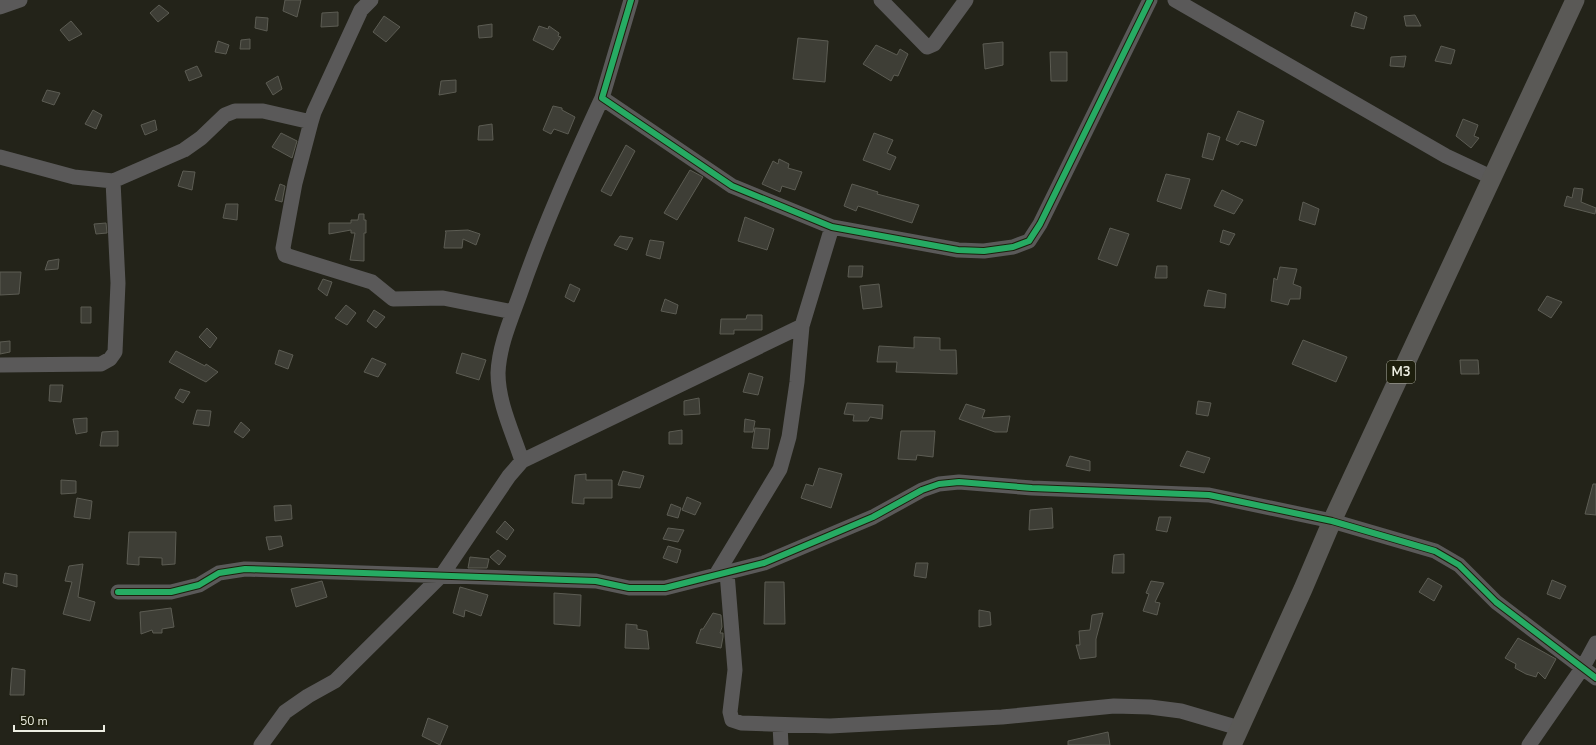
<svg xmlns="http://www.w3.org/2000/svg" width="1596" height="745" font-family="'Nunito Sans',sans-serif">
	<rect width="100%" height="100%" fill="#232319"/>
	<path fill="#3e3e36" stroke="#5c5c53" d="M285,0H301L297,17L283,11Z
		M159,5L169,13L158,22L150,13Z
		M338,12V26L321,27L322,13Z
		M1355,12L1367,17L1364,29L1351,26Z
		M1415,15L1421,26H1406L1404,16Z
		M384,16L400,27L386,42L373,32Z
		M256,17L268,18L267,31L255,28Z
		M71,21L82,34L69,41L60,30Z
		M492,24V37L479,38L478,26Z
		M539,26L548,29L549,26L559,33L558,36L561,37L553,50L533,40Z
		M798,38L828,41L825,82L793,79Z
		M250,39V49H240L241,40Z
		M218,41L229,45L226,54L215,52Z
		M1003,42V65L985,69L983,44Z
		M876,45L897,55L900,49L908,54L898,76L894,75L891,81L863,64Z
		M1441,46L1455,50L1451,64L1435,61Z
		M1050,52H1067V81H1051Z
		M1406,56L1404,67L1390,66L1391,57Z
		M197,66L202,76L189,81L185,71Z
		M278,76L282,89L273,95L266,83Z
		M456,80V92L439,95L441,81Z
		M47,90L60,93L54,105L42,101Z
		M553,106L562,108V110L575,117L568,134L554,129L551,134L543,130Z
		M93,110L102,115L96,129L85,124Z
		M1238,111L1264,121L1256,146L1241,141L1238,145L1226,140Z
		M1463,119L1478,125L1474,136L1479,138L1471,148L1456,136Z
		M155,120L157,130L145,135L141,125Z
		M492,124L493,140H478L479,126Z
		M281,133L297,141L292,158L272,147Z
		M874,133L893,140L887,153L896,157L890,170L863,160Z
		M1208,133L1220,137L1213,160L1202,157Z
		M626,145L635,151L611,196L601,191Z
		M779,159L789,164L788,168L802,172L795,190L782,186L780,192L762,184L773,161L778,164Z
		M690,170L703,177L677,220L664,213Z
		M183,171L195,172L192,190L178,186Z
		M1166,174L1190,179L1181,209L1157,201Z
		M280,184L285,186L282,202L275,200Z
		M852,184L878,192L877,194L919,205L912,223L858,206L856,211L844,206Z
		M1574,188L1583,189L1581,202L1596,208L1595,214L1564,206L1567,196L1572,198Z
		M1222,190L1243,200L1234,214L1214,206Z
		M1303,202L1319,209L1315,225L1299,220Z
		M226,204H238L237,220L223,218Z
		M359,214H364V220H366V233H364V261L350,260L355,233H351V230L329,234V223H351V220H358Z
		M745,217L774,229L767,250L738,241Z
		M106,223L107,233L96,234L94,224Z
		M1110,228L1129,234L1117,266L1098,259Z
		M468,230L480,234L476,245L463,239L462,248H444L446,232L445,231Z
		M1223,230L1235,234L1229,245L1220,242Z
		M620,236L633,238L627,250L614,245Z
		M650,240L664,242L660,259L646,255Z
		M59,259L58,269L45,270L48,261Z
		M849,266H863L862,277H848Z
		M1157,266H1167V278H1155Z
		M1280,267L1297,269L1293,284L1301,287L1300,299H1290L1288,305L1271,301L1274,278L1277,280Z
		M0,272H21L19,294L0,295Z
		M323,279L332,282L327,296L318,289Z
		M570,284L580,289L574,302L565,297Z
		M879,284L882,307L863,309L860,286Z
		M1208,290L1226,294L1225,308L1204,306Z
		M1547,296L1562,302L1551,318L1538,310Z
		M665,299L678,305L676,314L661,311Z
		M346,305L356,313L347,325L335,318Z
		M81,307H91V323H81Z
		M374,310L385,317L376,328L367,321Z
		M747,315H762V330H734V334H720L721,319H746Z
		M207,328L217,338L210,348L199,337Z
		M914,337L940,338V350H956L957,374L896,372L897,362H877L879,346L914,348Z
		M1303,340L1347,357L1336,382L1292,364Z
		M10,341V352L0,354V342Z
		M279,350L293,355L288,369L275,364Z
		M176,351L205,366L206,364L218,372L206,382L198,378L169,362Z
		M462,353L486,360L479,380L456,373Z
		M372,358L386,364L378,377L364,372Z
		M1460,360H1478L1479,374H1461Z
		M749,373L763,377L758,395L743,392Z
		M50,385H63L61,402L49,401Z
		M180,389L190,392L183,403L175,398Z
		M699,398L700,414L684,415V401Z
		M1198,401L1211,403L1208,416L1196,414Z
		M847,403L883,405L882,419L870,417L868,421H853L854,415L844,414Z
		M966,404L985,410L982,418L1010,416L1007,432H995L959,419Z
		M197,410L211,411L209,426L193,424Z
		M87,418V432L76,434L73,419Z
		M745,419L755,421L753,432H744Z
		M241,422L250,430L243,438L234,432Z
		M755,428L770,429L768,449L752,448Z
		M682,430V444H669V432Z
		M118,431V446H100L102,432Z
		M901,431H935L933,457L917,455L916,460L898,459Z
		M1187,451L1210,458L1204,473L1180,466Z
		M1070,456L1090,461V471L1066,466Z
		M819,468L842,474L831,508L801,498L806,484L813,486Z
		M623,471L644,476L640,488L618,485Z
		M586,474V480H612V498H584V504L572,503L575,475Z
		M61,480L76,481V493L61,494Z
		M1593,484H1596V515L1585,514Z
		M687,497L701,503L695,515L682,510Z
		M77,498L92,501L90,519L74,517Z
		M671,504L681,508L678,518L667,515Z
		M291,505L292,519L275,521L274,506Z
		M1052,508L1053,528L1029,530L1030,510Z
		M1159,517H1171L1167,532L1156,530Z
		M505,521L514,530L507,540L496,532Z
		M668,528L684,530L678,542L663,539Z
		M129,532H176L175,564L162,565V558L139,557V565L127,564Z
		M281,536L283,546L269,550L266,537Z
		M668,546L681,550L677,563L663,558Z
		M498,550L506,556L499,565L490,557Z
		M1124,554V573H1112L1114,555Z
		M470,557L489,559L487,568H468Z
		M916,563H928L926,578L914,576Z
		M83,564L78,597L95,602L90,621L63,614L72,582L65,581L69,566Z
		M5,573L17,575V587L3,583Z
		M1428,578L1442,586L1434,601L1419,592Z
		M1552,580L1566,586L1560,599L1547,594Z
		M322,581L327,597L296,607L291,589Z
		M1151,581L1164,583L1155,602L1160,603L1157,615L1143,611L1149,594L1146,593Z
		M765,582H784L785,624H764Z
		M460,587L488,595L481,616L465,610L464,617L453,613Z
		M554,593L581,595L580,626L554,624Z
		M171,608L174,627L162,629V633H153L152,630L141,634L140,612Z
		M979,610L990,612L991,625L979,627Z
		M713,613L721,615L722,627L720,633H723V637L721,648L696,643L701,629H703Z
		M1103,613L1096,639V657L1080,659L1076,645H1080L1079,631L1090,630L1092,615Z
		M626,624L637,625V629L647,631L649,649L625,648Z
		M1518,638L1556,659L1545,679L1538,672L1536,677L1526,674L1515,668L1516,664L1505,658Z
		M12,668L25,670L24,695H10Z
		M428,718L448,726L440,745L422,736Z
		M1108,732L1110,745H1068V741Z"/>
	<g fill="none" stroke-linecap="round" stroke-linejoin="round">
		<path stroke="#5a5959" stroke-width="15" d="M631,0L602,98L732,186L832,227L958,250L984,251L1013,247L1029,241L1040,224L1150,0
			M881,0L927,47L934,44L966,0
			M1175,0L1446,156L1493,178
			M0,7L20,0
			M311,122L295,183L283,248L285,255L372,282L393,299L443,298L513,312
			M0,157L74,177L113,181L184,150L201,138L225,115L235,111H263L311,122L314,112L361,10L371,0
			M0,365L101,364L110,359L115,352L118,283L113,181
			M522,461C513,433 498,403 498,373C499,346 511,319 520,294C543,227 572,163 602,98
			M727,573L735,670L730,712L732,720L741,723L830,726L1002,717L1114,706L1150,707L1181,711L1239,728
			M716,575L780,469L789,437L797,382L802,326L832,227
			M118,592H171L199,585L219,573L245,569L596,581L629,588H665L764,563L873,517L922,490L939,484L959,482L1032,488L1209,495L1332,521L1435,551L1459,565L1496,602L1596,678
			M780,725L781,745
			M261,745L285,712L308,696L335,681L442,575L509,476L522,461L802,326
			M1529,745L1583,667L1596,643"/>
		<path stroke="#5a5956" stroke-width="19" d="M1232,745L1303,589L1332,521L1575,0"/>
		<g stroke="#1d1e0c" stroke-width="8">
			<path id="cycleway" d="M631,0L602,98L732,186L832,227L958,250L984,251L1013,247L1029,241L1040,224L1150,0
				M118,592H171L199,585L219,573L245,569L596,581L629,588H665L764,563L873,517L922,490L939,484L959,482L1032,488L1209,495L1332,521L1435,551L1459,565L1496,602L1596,678"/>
		</g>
		<use href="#cycleway" stroke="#26ab63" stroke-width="6"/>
	</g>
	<g text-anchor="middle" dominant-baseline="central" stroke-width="3" stroke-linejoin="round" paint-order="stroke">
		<rect fill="#1d1e0c" stroke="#afb0a2" stroke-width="1" x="1387" y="361" width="28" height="22" rx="3"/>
		<g font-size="13" font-weight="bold" fill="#edeee2">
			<text x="1401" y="372">M3</text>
		</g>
	</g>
	<path d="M14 725v6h90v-6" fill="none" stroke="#edeee2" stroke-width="2"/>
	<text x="20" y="725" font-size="12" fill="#edeee2" stroke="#1d1e0c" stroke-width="3" paint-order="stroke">50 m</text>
</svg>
